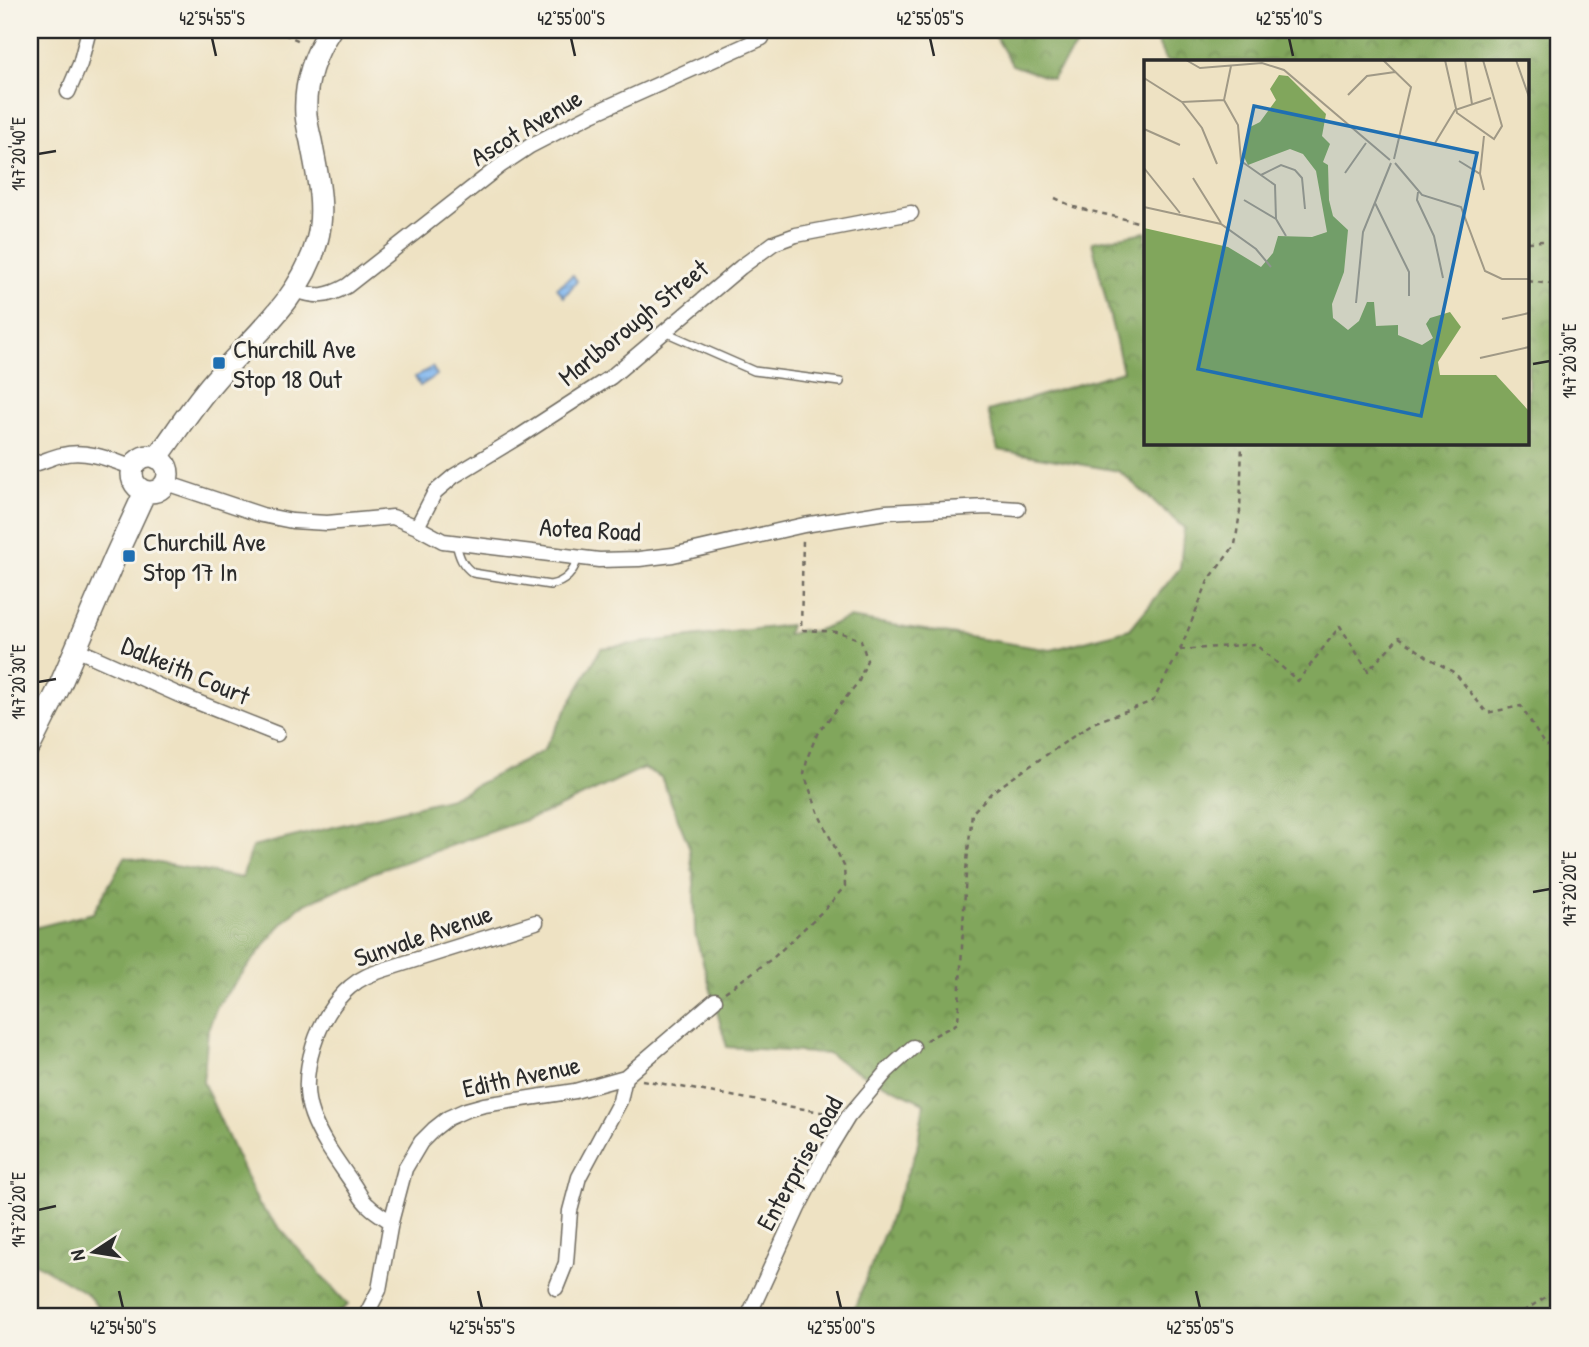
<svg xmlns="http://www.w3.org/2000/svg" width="1589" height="1347" font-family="'Patrick Hand',sans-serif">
	<defs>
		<pattern id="forest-crowns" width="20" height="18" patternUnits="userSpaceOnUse" patternTransform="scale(1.75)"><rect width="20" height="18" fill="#81a65c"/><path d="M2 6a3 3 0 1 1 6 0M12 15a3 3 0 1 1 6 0" fill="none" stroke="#6a874c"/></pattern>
		<pattern id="water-rules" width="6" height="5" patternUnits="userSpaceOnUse" patternTransform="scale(1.75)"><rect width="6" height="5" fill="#81b7f0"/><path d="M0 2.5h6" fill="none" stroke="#6a95c3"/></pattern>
	</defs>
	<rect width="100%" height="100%" fill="#f7f3e8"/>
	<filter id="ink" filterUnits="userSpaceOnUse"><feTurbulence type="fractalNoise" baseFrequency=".0143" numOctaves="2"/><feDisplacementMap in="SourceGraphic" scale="14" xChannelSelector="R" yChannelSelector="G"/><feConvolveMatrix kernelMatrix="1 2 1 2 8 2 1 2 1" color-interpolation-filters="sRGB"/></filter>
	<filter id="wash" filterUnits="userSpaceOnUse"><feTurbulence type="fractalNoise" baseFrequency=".00686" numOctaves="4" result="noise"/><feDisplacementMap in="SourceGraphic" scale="28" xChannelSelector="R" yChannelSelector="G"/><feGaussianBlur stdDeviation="1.57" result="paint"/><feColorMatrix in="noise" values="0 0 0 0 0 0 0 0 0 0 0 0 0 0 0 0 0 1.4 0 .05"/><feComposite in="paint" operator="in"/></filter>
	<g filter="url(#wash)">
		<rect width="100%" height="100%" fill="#eee2c3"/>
		<path fill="url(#forest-crowns)" stroke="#566844" stroke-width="2" d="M992,30H1108L1078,43L1052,79L1012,65Z
			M1134,30H1559V1317H851L917,1149L924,1103L850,1068L829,1054L727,1047L695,934L694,881L689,846L661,777L643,768L551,811L372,873L299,907L278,928L217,1006L208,1030L203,1082L259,1205L348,1305L334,1317H106L86,1293L30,1260V929L93,913L125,857L242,878L252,847L451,798L543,751L601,648L790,625L787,635L801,630L813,632L849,618L1051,650L1130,629L1180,568L1184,528L1119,471L998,450L988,411L1123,371L1092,242L1146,232V443H1528V61H1166L1157,41Z"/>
		<path fill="url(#water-rules)" stroke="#56718e" stroke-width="2" d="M573,275L577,281L564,297L557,288Z
			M432,367L437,375L420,386L415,377Z"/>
	</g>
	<g filter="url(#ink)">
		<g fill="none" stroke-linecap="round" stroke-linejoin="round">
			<g stroke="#6f6b60" stroke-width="10">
				<path id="lane" d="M665,332L754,371L840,382
					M456,543C459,557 462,565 473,573L550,585C566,582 573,573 578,558"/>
			</g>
			<g stroke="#6f6b60" stroke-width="17">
				<path id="street" d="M68,92L80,64L89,30
					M295,290C317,298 327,297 347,286L500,166L530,146L592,114L762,38
					M30,465C41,463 51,457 62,455C87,449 111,460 134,468
					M166,483L262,515L292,521L327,523L393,517L417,527L443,541L599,560L639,559L673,555L804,525L886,512L987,507L1018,509
					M417,527L435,492L454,476L520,436L611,377L741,267L774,243L796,235L911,213
					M76,649L177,694L277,734
					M391,1222C384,1217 375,1212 369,1206C362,1201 358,1191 353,1184C338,1162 321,1140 312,1115C297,1075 318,1014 350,987C360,978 371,974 383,970L536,922
					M556,1288L566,1263L570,1211L579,1177L620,1101L625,1077
					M365,1317L379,1290L391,1222L405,1169L421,1142L434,1129L448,1118L466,1110L484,1105L575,1091L625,1077L715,1000
					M748,1317L798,1208L825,1155L848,1117L887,1071L913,1047"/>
			</g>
			<g stroke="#6f6b60" stroke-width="24">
				<path id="secondary" d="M132 474a18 18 0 1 1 36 0a18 18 0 1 1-36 0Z
					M157,458C176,432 193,405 214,381C252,337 301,300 317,241C326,208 317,174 311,141C309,133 307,124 306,115C304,84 314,55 330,30
					M30,746L58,690L116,555L145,492"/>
			</g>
			<path stroke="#6f6b60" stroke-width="2.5" stroke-dasharray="5 5" stroke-linecap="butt" d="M275,30L302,42
				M1055,198L1074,207L1146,224
				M1528,242L1559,240
				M1528,281L1559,285
				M1180,650L1255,644L1298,681L1340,626L1368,671L1399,637L1429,658L1455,673L1487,713L1521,706L1544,744L1559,751
				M725,992L773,958L828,906L845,886L844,866L820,817L804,774L808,756L817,734L859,681L867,660L861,640L839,632L801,630L803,539
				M926,1040L958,1023L966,871L972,813L992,792L1093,723L1153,701L1180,650L1208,581L1235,545L1240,512L1242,443
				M642,1080L832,1114
				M1515,1317L1559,1288"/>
			<use href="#lane" stroke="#fff" stroke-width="7"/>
			<use href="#street" stroke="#fff" stroke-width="14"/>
			<use href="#secondary" stroke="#fff" stroke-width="21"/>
		</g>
	</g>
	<path fill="none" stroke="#2b2b2b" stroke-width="2.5" d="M212,38L216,56M571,38L575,56M930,38L934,56M1289,38L1293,56M38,154L56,151M1533,364L1550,361M38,682L56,679M1533,892L1550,889M38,1210L56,1206M119,1291L123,1308M478,1291L482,1308M837,1291L841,1308M1196,1291L1200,1308"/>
	<g fill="#1f6fb2" stroke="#f7f3e8" stroke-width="2.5">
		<rect x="212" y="356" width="14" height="14" rx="3.5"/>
		<rect x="122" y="549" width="14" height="14" rx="3.5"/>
	</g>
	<g text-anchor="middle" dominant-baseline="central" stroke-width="6" stroke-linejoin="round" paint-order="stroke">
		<g font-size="26" fill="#2b2b2b" stroke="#f7f3e8">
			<text transform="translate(526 127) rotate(-31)">Ascot Avenue</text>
			<text transform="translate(633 322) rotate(-39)">Marlborough Street</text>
			<text transform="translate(590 529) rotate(3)">Aotea Road</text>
			<text transform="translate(186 670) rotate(23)">Dalkeith Court</text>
			<text transform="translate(423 935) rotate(-19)">Sunvale Avenue</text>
			<text transform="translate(521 1076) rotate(-12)">Edith Avenue</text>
			<text transform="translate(799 1163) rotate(-61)">Enterprise Road</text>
		</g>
		<g font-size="26" fill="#2b2b2b" stroke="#f7f3e8" text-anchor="start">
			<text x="233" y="348">Churchill Ave<tspan x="233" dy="30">Stop 18 Out</tspan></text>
			<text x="143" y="541">Churchill Ave<tspan x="143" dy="30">Stop 17 In</tspan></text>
		</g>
	</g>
	<g transform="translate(1144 60)">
		<rect width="385" height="385" fill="#eee2c3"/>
		<path d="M135,15L144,16L182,54L178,76L186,84L179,102L184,105L185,140L189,156L204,170L200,212L188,244L189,258L204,270L215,261L223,242H230L232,266L254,265V275L278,285L289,278L282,264L286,258L306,252L317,267L294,302L296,315H352L384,350L385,385H0V168L84,187L117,207L129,193L134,176L168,177L183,172L172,111L159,94L146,89L104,105L99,95L104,68L116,62L132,40L126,29Z" fill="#81a65c"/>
		<path fill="none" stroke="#a09986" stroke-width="2" d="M42,0L56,8L118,3L140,10L246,100M239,0L267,27L250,99M301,0L313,53L350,79L358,66L339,0M321,0L328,44M372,0L385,37M87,6L80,40L94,65L97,101L131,125L132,159L142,176M0,18L38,42L80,40M204,35L223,16L251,12M38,42L58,68L73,104M0,69L36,85M291,83L311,50L347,38M315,101L336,114L340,130M251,103L278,135L317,147L341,211L358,219H385M0,108L36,153M201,113L222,83M336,114L340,76M117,115L137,105L151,110L158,118L161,149M49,118L77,163M274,132L273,140L290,176L299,218M100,140L132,159M231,143L265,212V236M0,147L77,164L112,189L127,207M212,243L219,172L247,103M358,259L385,253M336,298L385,287"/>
		<path fill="#1f6fb2" fill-opacity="0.15" stroke="#1f6fb2" stroke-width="3.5" d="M110,46L333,93L277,356L54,309Z"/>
		<rect width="385" height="385" fill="none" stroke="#2b2b2b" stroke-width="3.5"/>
	</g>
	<rect width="1589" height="1347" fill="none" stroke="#f7f3e8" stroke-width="77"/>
	<g transform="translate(94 1252) rotate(258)" stroke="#f7f3e8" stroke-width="5" paint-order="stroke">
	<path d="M0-5L12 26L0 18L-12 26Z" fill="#2b2b2b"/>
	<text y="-10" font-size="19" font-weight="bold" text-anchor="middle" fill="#2b2b2b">N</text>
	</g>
	<rect x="38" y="38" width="1512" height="1270" fill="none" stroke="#2b2b2b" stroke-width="2.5"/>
	<g font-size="18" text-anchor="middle" fill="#2b2b2b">
		<text x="212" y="25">42°54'55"S</text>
		<text x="571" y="25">42°55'00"S</text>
		<text x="930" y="25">42°55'05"S</text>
		<text x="1289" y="25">42°55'10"S</text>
		<text transform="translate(19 154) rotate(-90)" y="6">147°20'40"E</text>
		<text transform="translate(1570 361) rotate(-90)" y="6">147°20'30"E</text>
		<text transform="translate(19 682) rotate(-90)" y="6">147°20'30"E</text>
		<text transform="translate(1570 889) rotate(-90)" y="6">147°20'20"E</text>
		<text transform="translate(19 1210) rotate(-90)" y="6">147°20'20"E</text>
		<text x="123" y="1334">42°54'50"S</text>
		<text x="482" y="1334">42°54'55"S</text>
		<text x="841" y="1334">42°55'00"S</text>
		<text x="1200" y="1334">42°55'05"S</text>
	</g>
</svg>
